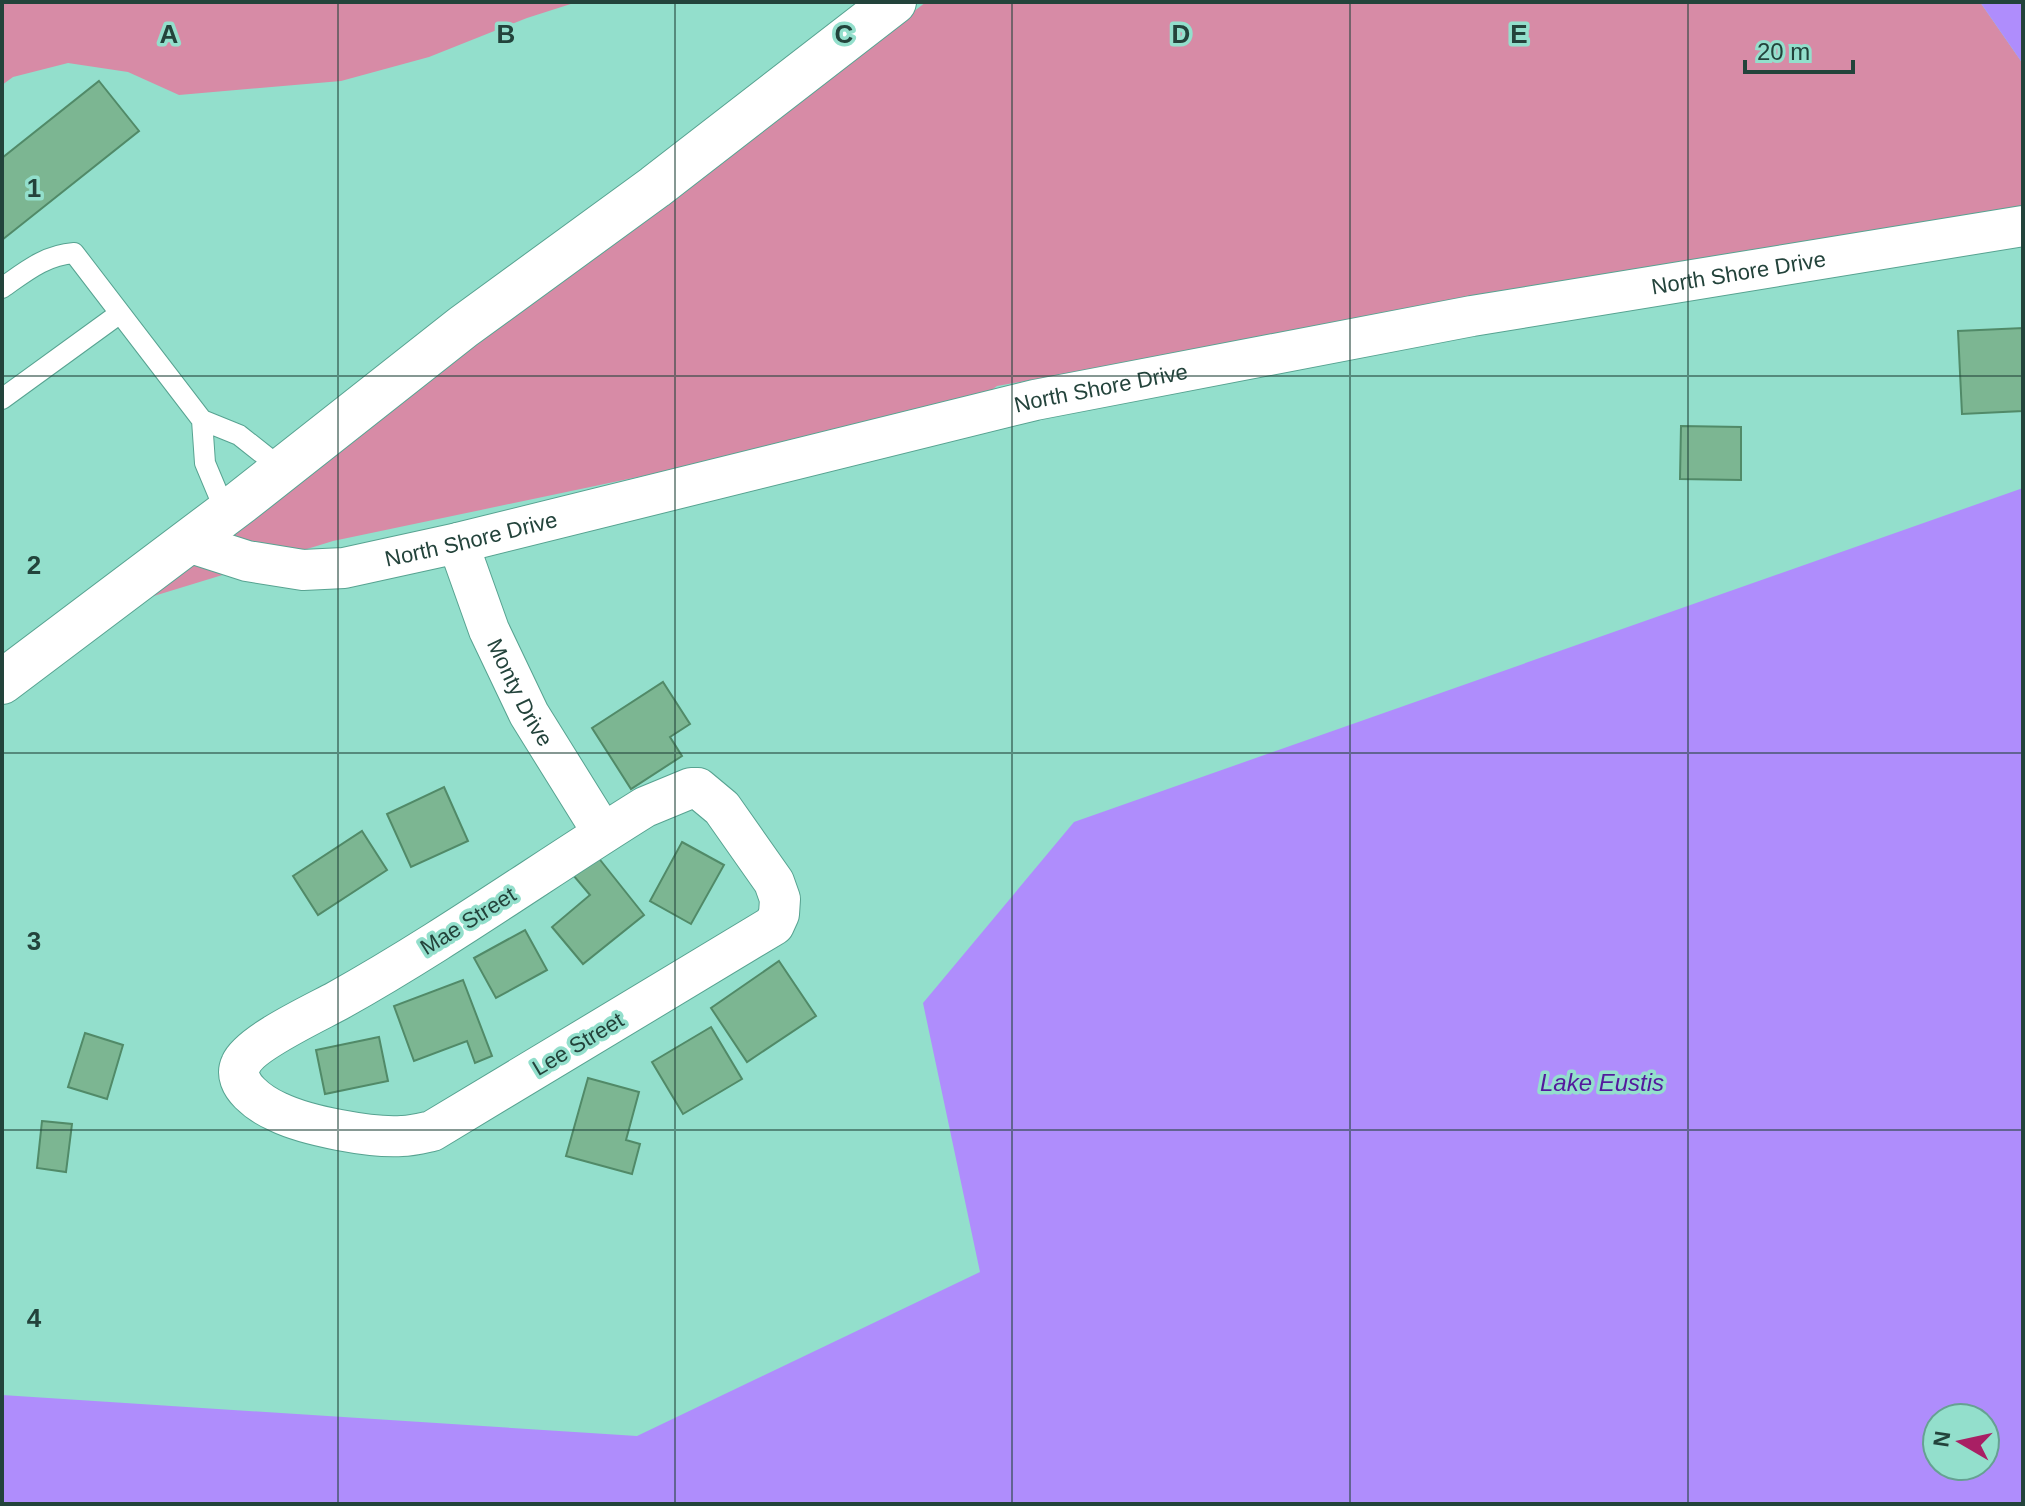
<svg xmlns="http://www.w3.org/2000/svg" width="2025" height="1506" font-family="Arial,sans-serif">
	<rect width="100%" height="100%" fill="#93dfcc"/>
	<path fill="#d78ba6" d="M2,2H577L527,18L429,57L341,81L179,95L128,72L68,63L13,77L2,85Z
		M926,2H1980L2023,64V222L1922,225L997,386L967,408L333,541L144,599L477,341L669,201Z"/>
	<path fill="#af8dfc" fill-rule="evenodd" d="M1980,2H2023V64Z
		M2023,488V1504H2V1395L637,1436L980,1272L923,1003L1074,822ZM1937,1418H1985V1466H1937Z"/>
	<path fill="#7cb692" stroke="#518a68" stroke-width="2" d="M99,81L139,131L2,240V158Z
		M2023,328V411L1962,414L1958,331Z
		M1681,426L1741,427V480L1680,479Z
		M663,682L690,724L670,737L682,756L631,789L592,728Z
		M444,787L468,841L411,867L387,814Z
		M362,831L387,870L318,915L293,876Z
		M682,842L724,865L691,924L650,901Z
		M597,856L644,915L583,964L552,927L590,895L573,875Z
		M525,930L547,970L496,998L474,958Z
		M779,961L816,1016L747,1062L711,1008Z
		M463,980L492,1056L475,1063L467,1041L414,1061L394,1006Z
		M711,1027L742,1079L683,1114L652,1062Z
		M85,1033L123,1045L107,1099L68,1087Z
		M379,1037L388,1081L325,1094L316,1050Z
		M588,1078L639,1092L626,1140L640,1144L632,1174L566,1156Z
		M42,1121L72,1124L66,1172L37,1168Z"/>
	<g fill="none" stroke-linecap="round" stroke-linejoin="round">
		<g stroke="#57a391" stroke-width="22">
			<path id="service" d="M2,288C25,272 45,255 74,253L202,420
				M2,399L119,314
				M226,513L205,463L202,420L239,435L282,469"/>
		</g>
		<g stroke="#57a391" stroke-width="42">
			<g id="minor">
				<path id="s1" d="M188,542L247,561L303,570L344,568L458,543L1035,400L1472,316L2023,226"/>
				<path id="s2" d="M458,543L489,630L529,714L603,833"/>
				<path d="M691,788H698L722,808L774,882L780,899L779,914L774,925L432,1131C423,1133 412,1136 402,1136C371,1138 307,1126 278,1112C262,1105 231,1085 241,1064C250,1043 315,1013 337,1001C443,942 542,871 645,807Z"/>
			</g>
		</g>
		<g stroke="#57a391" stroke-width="46">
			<path id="secondary" d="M2,682L241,502L463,327L655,187L894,2"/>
		</g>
		<use href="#service" stroke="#fff" stroke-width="20"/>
		<use href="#minor" stroke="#fff" stroke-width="40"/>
		<use href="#secondary" stroke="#fff" stroke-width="44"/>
	</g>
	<path fill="none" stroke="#23433b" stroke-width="2" stroke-opacity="0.55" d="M338,2V1504M675,2V1504M1012,2V1504M1350,2V1504M1688,2V1504M2,376H2023M2,753H2023M2,1130H2023"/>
	<g text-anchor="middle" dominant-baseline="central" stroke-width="7" stroke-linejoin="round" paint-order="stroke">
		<g font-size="22" fill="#23433b" stroke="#93dfcc">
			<text stroke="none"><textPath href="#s1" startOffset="1586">North Shore Drive</textPath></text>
			<text stroke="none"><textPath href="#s1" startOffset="938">North Shore Drive</textPath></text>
			<text stroke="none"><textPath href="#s1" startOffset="290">North Shore Drive</textPath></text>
			<text stroke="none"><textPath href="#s2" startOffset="162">Monty Drive</textPath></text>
			<text transform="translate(468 921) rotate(-32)">Mae Street</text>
			<text transform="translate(578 1044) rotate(-31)">Lee Street</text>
		</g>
		<g font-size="24" font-style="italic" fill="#54199d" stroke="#93dfcc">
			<text x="1602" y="1082">Lake Eustis</text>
		</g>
	</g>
	<g font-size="26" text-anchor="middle" font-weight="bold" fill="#23433b" stroke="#93dfcc" stroke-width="7" stroke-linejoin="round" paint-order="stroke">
		<text x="169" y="43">A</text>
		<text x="506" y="43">B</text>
		<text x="844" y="43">C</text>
		<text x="1181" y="43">D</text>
		<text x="1519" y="43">E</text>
		<text x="34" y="197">1</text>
		<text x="34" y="574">2</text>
		<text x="34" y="950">3</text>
		<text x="34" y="1327">4</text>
	</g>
	<rect width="2025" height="1506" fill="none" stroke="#23433b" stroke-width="8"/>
	<g transform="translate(1961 1442) rotate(279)"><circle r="38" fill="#93dfcc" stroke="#66a192" stroke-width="2"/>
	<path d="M0-6L14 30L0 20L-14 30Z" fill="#a91f64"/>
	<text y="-12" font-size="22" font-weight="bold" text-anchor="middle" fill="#23433b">N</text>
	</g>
	<path d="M1745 60v12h108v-12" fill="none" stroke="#23433b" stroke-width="4"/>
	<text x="1757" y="60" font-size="24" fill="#23433b" stroke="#93dfcc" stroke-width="6" paint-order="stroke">20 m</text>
</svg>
